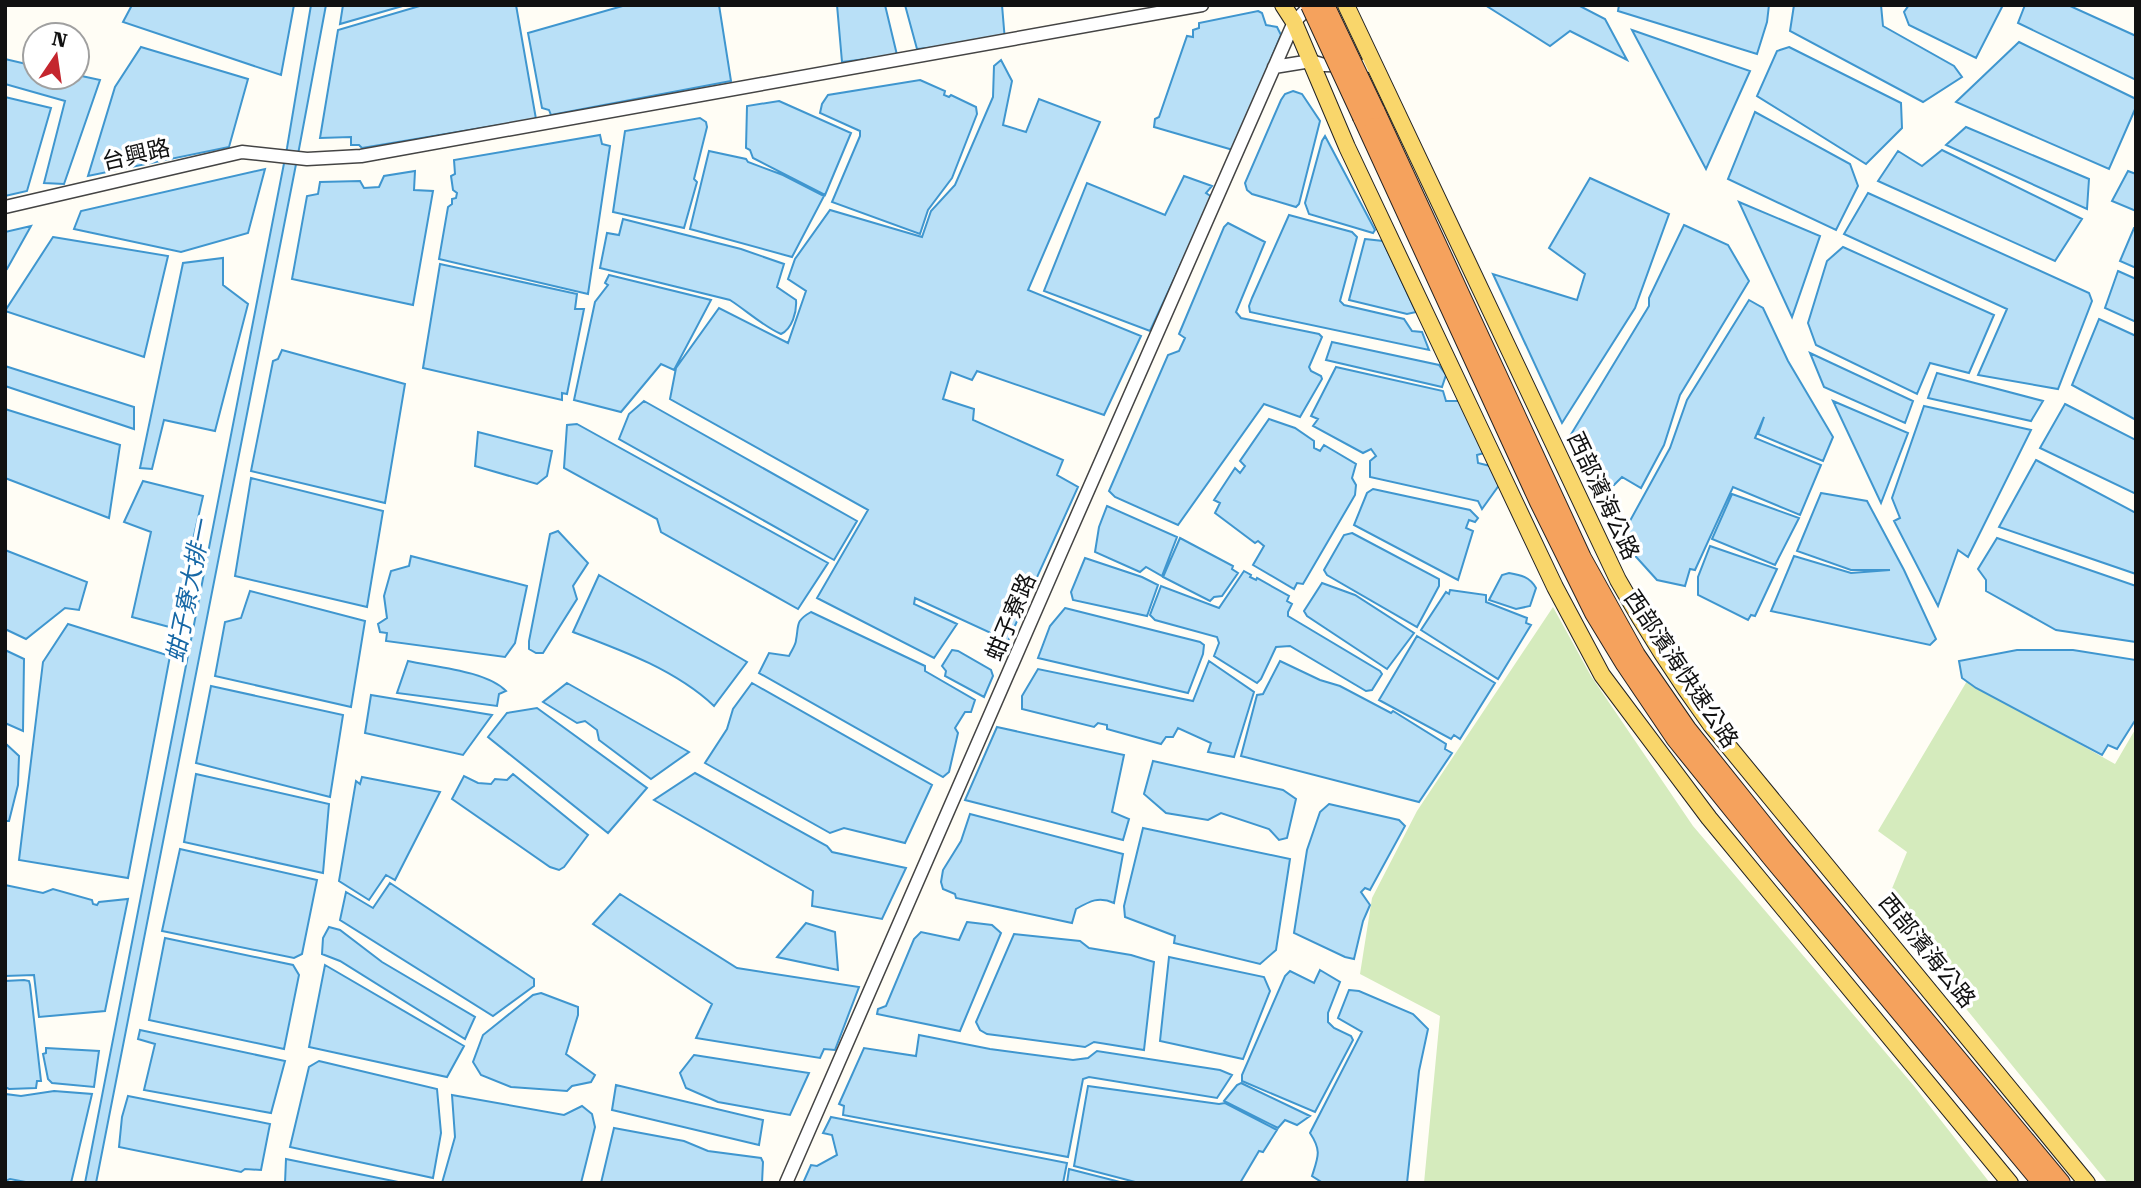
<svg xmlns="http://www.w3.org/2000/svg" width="2141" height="1188" font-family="'Roboto Serif','Noto Sans TC',serif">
	<rect width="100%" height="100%" fill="#fffdf5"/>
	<path fill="#d5ebbd" d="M1553,607L1591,676L1693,826L1914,1086L1990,1183H1424L1440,1016L1360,974L1372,898L1417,811Z
		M1967,681L2115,764L2136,728V1183H2108L1884,908L1907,852L1878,831Z"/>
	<path fill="#b9e0f7" stroke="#3f96cf" stroke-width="2" d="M132,5H294L281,75L123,22Z
		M311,5H326L299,149L96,1183H85L287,148Z
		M343,5H406L340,24Z
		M423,5H516L536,119L362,148L359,145H351V137L320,138L338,30Z
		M626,5H719L731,81L551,115L549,110L542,108L528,33Z
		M837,5H885L897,55L842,62Z
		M905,5H1002L1005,41L917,49Z
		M1485,5H1578L1605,19L1627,60L1570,31L1550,46Z
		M1619,5H1769L1767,22L1757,54L1618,11Z
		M1794,5H1881L1883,26L1954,66L1962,77L1923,102L1790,31Z
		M1909,5H2003L1976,58L1909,25L1904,12Z
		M2025,5H2068L2136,36V80L2018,23Z
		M1258,11L1262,13L1266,25L1277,27L1281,35L1233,150L1154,127L1155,119L1159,117L1187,36L1193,37V30L1199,28V23Z
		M1632,30L1750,71L1706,169Z
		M2019,42L2136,99V107L2109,169L1956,102Z
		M141,47L248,79L229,147L88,176L115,87Z
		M1789,47L1901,103L1902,128L1866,164L1757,96L1777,51Z
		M5,59L35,66V77H77V75L100,80L64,184L44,183L65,101L5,84Z
		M1001,60L1012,81L1003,125L1026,132L1039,99L1100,122L1028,290L1141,336L1104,415L977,371L972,380L951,372L943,399L974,409L973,420L1063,460L1057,475L1078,487L1008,641L915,598L914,604L957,624L934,658L817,598L868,510L670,399L676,368L719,308L788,343L806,291L788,279L795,259L830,210L922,237L931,211L955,185L993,97L994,66Z
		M920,80L945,91L944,95L949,97L951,95L976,107L977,114L952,178L928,210L920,234L832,202L860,136V131L820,113L822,104L828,95Z
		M1293,91L1302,94L1320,121L1299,204L1296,207L1252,194L1247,190L1245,183L1281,100L1285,94Z
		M5,97L51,108L27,191L5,196Z
		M779,101L851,133L825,195L753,158L750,150L746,148L747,106Z
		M1755,112L1850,164L1858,186L1836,230L1728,179Z
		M700,118L706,122L707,127L694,179L697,182L684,228L613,212L625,131Z
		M1966,127L2089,179L2087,209L1946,145Z
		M600,135L602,144L610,146L588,294L439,259L448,207L452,204V199L456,198L457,193L453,190L451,176L455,174L454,160Z
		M1325,136L1375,230L1373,233L1309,214L1305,203L1322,141Z
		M1942,150L2082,219L2055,261L1878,181L1898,151L1922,166Z
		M709,151L746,159L748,162L783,175L824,196L792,257L690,229Z
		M265,169L248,233L181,252L74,229L81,211Z
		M415,171L414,190L433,191L413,305L292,279L307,196L318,194L320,182L360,181L364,188L379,187L384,176Z
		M2128,171L2136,174V211L2112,201Z
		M1184,176L1212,186L1206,193L1212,197L1150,331L1044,291L1087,183L1165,215Z
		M1590,178L1669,214L1635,308L1562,423L1493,274L1577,300L1585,274L1549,248Z
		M1868,193L2089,293L2092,301L2058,389L1978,375L2007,309L1844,234Z
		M1739,202L1820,236L1792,317Z
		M1289,215L1352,232L1357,237L1340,301L1344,305L1404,319L1412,331L1422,332L1429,350L1250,312L1249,306L1252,298Z
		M623,219L741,249L784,264L777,287L796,300C797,312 792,329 781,334C763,326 747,311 730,300L600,268L607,233L619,235Z
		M1228,223L1265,242L1236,312L1241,318L1319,334L1322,337L1309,367L1311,371L1321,376L1322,379L1300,417L1264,404L1178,525L1115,497L1109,491L1168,355L1179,351L1185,338L1179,334L1224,227Z
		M1684,225L1728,245L1749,281L1680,395L1664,445L1641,488L1622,477L1614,485L1582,467L1570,436L1649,306V298Z
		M31,226L7,269L5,268V232Z
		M2134,228H2136V268L2120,261Z
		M53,237L168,256L144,357L5,311Z
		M1365,239L1383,241L1416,312L1407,314L1349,300Z
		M1843,247L1994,315L1969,373L1930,363L1917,394L1816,345L1808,323L1827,261Z
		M223,258V285L248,304L215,431L164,420L152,469L140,468L183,263Z
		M440,264L577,294L575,309H584L567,394L562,393V400L423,368Z
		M2118,271L2136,279V322L2105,308Z
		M609,275L711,300L674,370L661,364L621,412L574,400L595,302L608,285L605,283Z
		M1749,300L1763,308L1788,361L1833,437L1823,461L1758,434L1764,417L1755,438L1821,465L1800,515L1733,487L1695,570L1690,569L1685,586L1657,580L1620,539L1670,448L1687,400Z
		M2099,319L2136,336V420L2072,385Z
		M1332,342L1439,365L1446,375L1442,387L1326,360Z
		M282,350L405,384L385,503L251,471L273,361L278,359Z
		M1810,353L1913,401L1905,423L1824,387Z
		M5,366L134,407V429L5,386Z
		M1336,367L1443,391L1446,401H1462L1484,453L1477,455L1478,463L1490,466L1502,481L1482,509L1478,501L1370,477V461L1376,456L1371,449L1363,453L1313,426L1318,419L1311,416Z
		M1937,373L2043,401L2031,421L1928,398Z
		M644,401L857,521L834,560L619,439L629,414Z
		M1833,401L1908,433L1881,503Z
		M2065,404L2136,440V494L2040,448Z
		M1924,406L2031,430L1968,557L1958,550L1938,606L1894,521L1900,518L1892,498Z
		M5,409L120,445L109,518L5,478Z
		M1269,419L1295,428L1314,441V448L1320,451L1324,445L1356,464L1352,478L1356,485L1355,495L1303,584L1297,583L1294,589L1253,565L1264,546L1258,541L1255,543L1215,513L1220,503L1214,500L1235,468L1240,473L1245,466L1240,461Z
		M577,424L828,563L798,609L661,532L657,519L564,468L567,425Z
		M478,432L552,451L547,476L537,484L475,466Z
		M2036,460L2136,513V574L1999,527Z
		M251,478L383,511L367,607L235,576Z
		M143,481L203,496L173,628L132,617L151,532L124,522Z
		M1373,489L1470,510L1478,518L1475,522L1469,520L1466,528L1473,531L1458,580L1354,525L1367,493Z
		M1821,493L1867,501L1904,570L1936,639L1930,645L1771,611L1794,556L1851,573L1890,570H1851L1797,551Z
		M1732,494L1799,518L1775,565L1712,539Z
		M1107,506L1177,537L1162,576L1146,567L1140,572L1095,552L1099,527Z
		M558,531L588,563L573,586L577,599L543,653H536L529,649V641L550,534Z
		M1352,533L1439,579V586L1417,627L1327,575L1324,570L1344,535Z
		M1180,538L1233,566L1232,569L1238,573L1222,596L1214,597L1210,601L1163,577Z
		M1997,538L2136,586V642L2056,630L1986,591V580L1978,569Z
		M1710,546L1777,569L1755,616L1751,615L1748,620L1698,595V577Z
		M5,550L87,582L79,610L65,608L26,639L5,629Z
		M411,556L527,586L515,643L505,657L386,641L387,633L380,632L378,624L387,618L384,596L391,571L409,566Z
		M1085,558L1142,577L1158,585L1147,616L1073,600L1071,592Z
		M1244,571L1251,575L1250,577L1256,580L1257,578L1289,596L1287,601L1292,604L1288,612V616L1380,671L1382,674L1372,690L1366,691L1290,646L1276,647L1261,679L1257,683L1214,656L1219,643L1217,637L1155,620L1150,615L1161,586L1219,608Z
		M1509,573C1521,575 1530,577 1536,588L1530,606L1516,609L1489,600L1502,575Z
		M599,575L747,662L714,706C676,670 621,650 573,632Z
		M1322,583L1355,595L1414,633L1387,669L1307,616L1304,611Z
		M1450,590L1486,595V602L1527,618L1526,623L1531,625L1498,679L1421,630L1446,592L1449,594Z
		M250,591L365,621L351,707L215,676L225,622L241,618Z
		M1065,608L1200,642L1204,645L1203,654L1188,693L1038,658L1050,626Z
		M811,612L925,666V671L975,700L971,712H965L955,728L958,733L949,772L943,777L759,673L769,653L789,656C791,651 796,645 796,640C799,625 795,621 811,612Z
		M68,624L170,656L128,878L19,860L43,662Z
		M1417,636L1495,683L1460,739L1454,735L1451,739L1379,700Z
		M5,650L24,659L23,731L5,723Z
		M952,650L958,651L991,670L993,676L984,697L945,676L946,671L942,666Z
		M2017,650H2073L2136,660V719L2117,749L2108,745L2102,755L1976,688L1962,678L1959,661Z
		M408,661C435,667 487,671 506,691L499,694L497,706L397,693Z
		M1209,661L1254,692L1234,757L1208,752L1211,743L1178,728L1173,737H1166L1161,744L1107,729V725L1098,723L1094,727L1022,709V696L1038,669L1193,701Z
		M1280,661L1320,680L1340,686L1391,713L1393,711L1446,744L1445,749L1452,753L1419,802L1241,756L1257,695L1263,694Z
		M567,683L689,752L651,779L599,740L597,730L585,721L577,723L543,702Z
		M752,683L932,785L905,843L844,828L830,833L705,763L727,729L733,709Z
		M211,686L343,715L330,797L196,763Z
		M371,695L492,715L463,755L365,733Z
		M537,708L647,788L608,833L488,737L507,713Z
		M997,727L1124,755L1112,812L1129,819L1123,840L965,800Z
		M5,743L19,756L18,785L9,821H5Z
		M1153,761L1283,790L1296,799L1287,838L1279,840L1269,829L1221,813L1208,820L1166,813L1144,794Z
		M695,773L827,846L832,852L906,868L882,919L812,906L813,891L654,800Z
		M196,774L329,804L323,873L184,842Z
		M513,774L588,835L564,867L559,870L550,867L452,799L464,776L478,783L491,784L495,779L507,780Z
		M362,777L440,792L395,880L386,875L369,900L339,881L356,781L360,784Z
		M1329,804L1399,820L1405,826L1370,890L1365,888L1361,892L1370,905L1363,921L1354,959L1345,957L1294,933L1307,850L1320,812Z
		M970,814L1123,854L1114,903C1099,896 1090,901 1076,909L1072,923L956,898L955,894L943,889L941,882L943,870L961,841Z
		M1143,828L1290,859L1276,950L1260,964L1174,943L1175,936L1125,917L1124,906Z
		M180,849L317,880L302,954L294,958L162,931Z
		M390,883L534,979V986L493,1016L340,920L346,892L373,908Z
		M5,885L43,893L53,889L92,900L93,904L97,905L99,902L128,899L105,1011L39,1017L34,975L5,976Z
		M620,894L737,968L859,987L835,1050L824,1049L820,1058L696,1038L712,1004L593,924Z
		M967,922L992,925L1001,933L960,1031L877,1014L878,1009L886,1006L914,939L921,932L959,940Z
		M806,923L835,932L838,970L777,957Z
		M329,927L340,930L382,962L475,1017L465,1039L340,961L322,954L323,938Z
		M1014,934L1080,941L1089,948L1131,955L1154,962L1144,1050L1094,1042L1085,1047L987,1034L980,1030L976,1022Z
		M165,938L293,965L299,975L284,1049L149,1020Z
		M1169,957L1264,977L1270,991L1243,1059L1160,1041Z
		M325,965L464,1046L447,1077L309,1047Z
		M1320,970L1340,982L1328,1013V1022L1334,1028L1351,1036L1353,1040L1315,1112L1242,1081V1075L1285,976L1290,971L1314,983Z
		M24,980L29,981L30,985L41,1081H37L36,1088L9,1089L5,1087V981Z
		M1349,990L1359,991L1413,1014L1428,1029L1419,1071L1407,1183H1323L1312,1176C1318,1157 1322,1151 1310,1133L1362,1032L1338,1018Z
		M541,993L578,1007V1015L566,1054L595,1075L591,1082L572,1086L567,1091L511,1087L481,1075L473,1062L483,1035L533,995Z
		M140,1030L285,1061L271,1113L144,1090L155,1044L138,1039Z
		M919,1035L990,1049L1073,1060L1088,1058L1097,1051L1220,1070L1232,1075L1217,1098L1089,1077L1083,1079L1068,1157L843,1115L844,1106L839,1104L864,1048L916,1056Z
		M46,1048L99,1051L94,1087L52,1083L48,1079L43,1054L46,1053Z
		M694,1055L809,1073L790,1115L718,1102L686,1088L680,1073Z
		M319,1061L437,1089L441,1133L433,1178L290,1147L309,1067Z
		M1241,1083L1310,1116L1297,1125L1285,1120L1278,1128L1224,1101L1237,1085Z
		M616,1085L763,1120L759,1145L612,1110Z
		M1088,1086L1219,1104L1225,1103L1277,1130L1263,1152L1259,1151L1240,1183H1139L1074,1166Z
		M54,1091L92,1094L71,1183H31L10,1179L5,1181V1094L21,1096Z
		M452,1095L564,1115L582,1106L592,1114L595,1127L581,1183H442L455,1137Z
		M128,1096L270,1124L261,1170L245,1169L241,1172L119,1147L122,1117Z
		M831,1117L1067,1163L1063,1183H803L811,1165L817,1166L837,1155L832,1135L823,1133Z
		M614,1128L684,1141L708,1151L761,1158L763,1162L762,1183H601Z
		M286,1159L403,1183H285Z
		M1069,1169L1124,1183H1067Z"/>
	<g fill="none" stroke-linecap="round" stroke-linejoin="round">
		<g stroke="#444" stroke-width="15">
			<path id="minor" d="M1274,67L1311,61L1324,65L1376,66
				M5,207L242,152L307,159L361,156L1202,5
				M786,1183C956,796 1122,408 1294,22L1311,5"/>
		</g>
		<g stroke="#222" stroke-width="18">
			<path id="major" d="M1283,5L1294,22L1347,147L1476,420L1555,587L1602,675L1709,818L2010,1183
				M1346,5L1618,580C1646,630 1677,678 1711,725L2087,1183"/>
		</g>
		<g stroke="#222" stroke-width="20">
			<path id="highway" d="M1375,110L1582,558L1636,655L1687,729L1782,848L2061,1183
				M1362,117L1539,502L1594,613L1625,664L1675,738L1771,857L2042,1183"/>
		</g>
		<use href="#minor" stroke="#fff" stroke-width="12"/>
		<use href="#major" stroke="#f9d66b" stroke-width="16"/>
		<use href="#highway" stroke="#f5a25d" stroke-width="18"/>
		<g stroke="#222" stroke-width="20" stroke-linecap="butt">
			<path id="highway-bridge" d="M1310,5L1362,117
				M1325,5L1375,110"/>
		</g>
		<use href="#highway-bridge" stroke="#f5a25d" stroke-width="18"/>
	</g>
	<g text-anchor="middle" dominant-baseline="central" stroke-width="7" stroke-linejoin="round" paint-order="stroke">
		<g font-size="23" fill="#111" stroke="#fff">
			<text transform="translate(136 155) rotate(-13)">台興路</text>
			<text transform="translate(1603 496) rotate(65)">西部濱海公路</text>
			<text transform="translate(1011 617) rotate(-67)">蚶子寮路</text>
			<text transform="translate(1681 669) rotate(56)">西部濱海快速公路</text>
			<text transform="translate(1927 951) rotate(51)">西部濱海公路</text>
		</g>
		<g font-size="24" font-style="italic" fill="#1768a6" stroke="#fff">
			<text transform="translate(189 591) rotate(-79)">蚶子寮大排一</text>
		</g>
	</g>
	<rect width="2141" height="1188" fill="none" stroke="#111111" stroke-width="14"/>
	<g transform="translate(56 56) rotate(13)"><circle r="33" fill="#ffffff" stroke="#a0a0a0" stroke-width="2"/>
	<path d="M0-5L12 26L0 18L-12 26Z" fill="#c4262e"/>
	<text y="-10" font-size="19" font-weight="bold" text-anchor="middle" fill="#111111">N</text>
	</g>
</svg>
